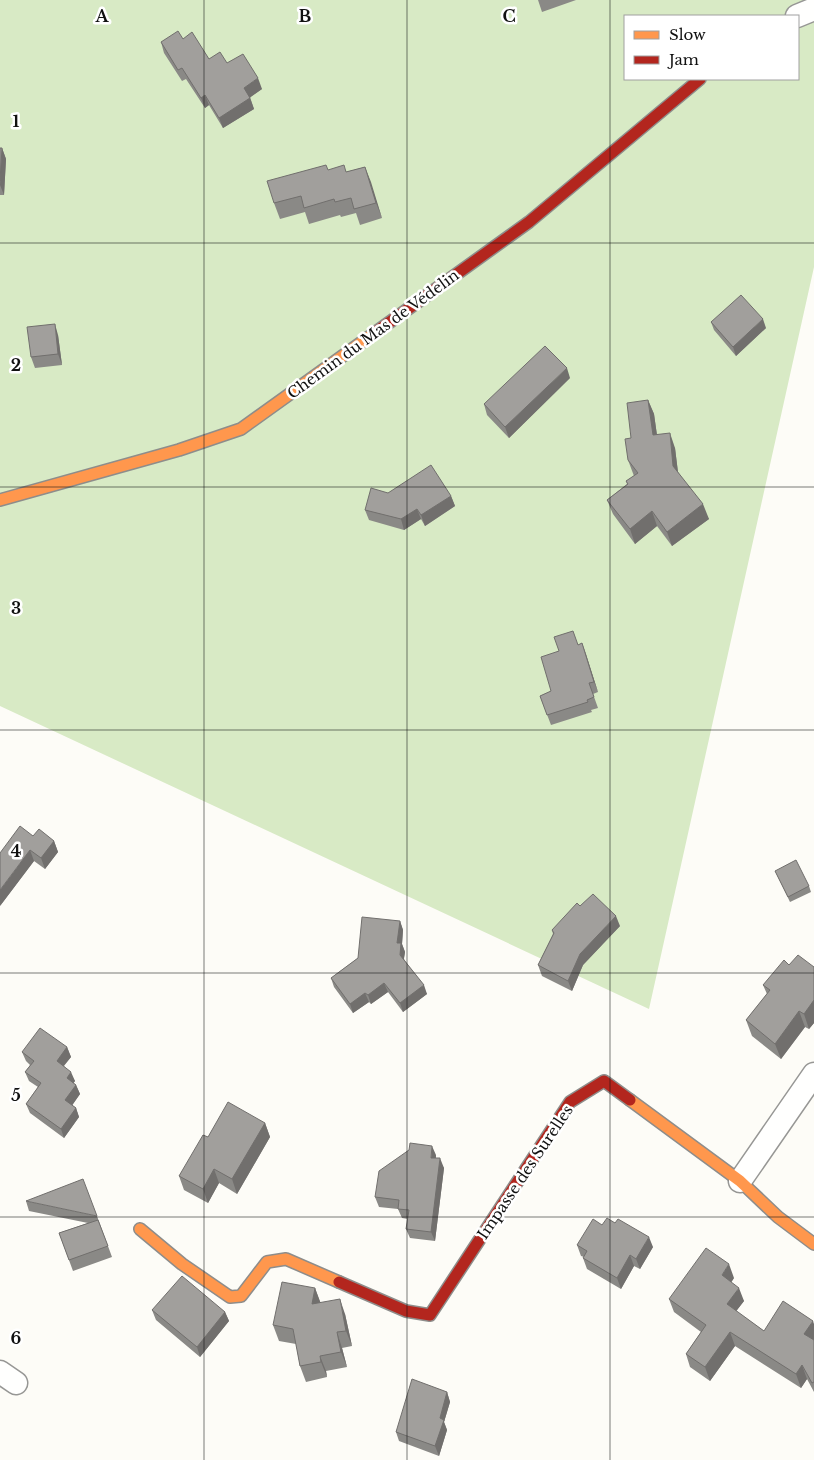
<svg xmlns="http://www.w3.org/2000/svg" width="814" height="1460" font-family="'Libre Baskerville',serif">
	<rect width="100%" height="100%" fill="#fdfcf7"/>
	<path fill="#d8eac5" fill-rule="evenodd" d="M0,0H814V267L649,1009L0,706ZM625,16H798V79H625Z"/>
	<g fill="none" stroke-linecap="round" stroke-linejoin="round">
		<g stroke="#979795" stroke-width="25">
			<path id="street" d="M797,16L814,9
				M740,1181L814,1074
				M0,1372L16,1383"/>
		</g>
		<g stroke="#8e8d8b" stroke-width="14">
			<path id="slow" d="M0,500L179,450L241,429L376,332
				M630,1100L740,1181L778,1217L814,1244
				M140,1229L182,1264L230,1297L241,1296L267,1262L286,1259L339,1282"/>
		</g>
		<g stroke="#8e8d8b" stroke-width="14">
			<path id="jam" d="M376,332L529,222L700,79
				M339,1282L406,1311L430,1315L570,1102L604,1081L630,1100"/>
		</g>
		<use href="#street" stroke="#fffffe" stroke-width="22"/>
		<use href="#slow" stroke="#ff974d" stroke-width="11"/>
		<use href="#jam" stroke="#b3261e" stroke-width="11"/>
	</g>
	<path fill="#8a8986" d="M538,0H576L542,12Z
		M183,39L209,59L227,63L262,89L250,97L254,109L223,128L209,105L205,108L186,79L182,81L164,53L161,42Z
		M0,148H2L6,159L4,195H0Z
		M365,167L382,218L360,225L356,213L341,217L340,215L309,224L305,212L280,219L274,203L328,170L346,172Z
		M711,322L766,328L736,356L714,330Z
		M58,335L62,365L35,368L31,357Z
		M570,378L509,438L487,415L484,404Z
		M648,400L654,414L657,435L675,448L678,472L709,519L672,546L657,526L635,544L613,514L607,500L627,484L626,481L634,476L628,460L631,438Z
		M388,493L451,496L455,506L425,526L421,519L404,530L369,520L365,510Z
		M582,643L598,692L593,694L598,708L591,710L592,712L551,725L540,696L551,691L578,645Z
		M33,836L54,841L58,852L45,869L34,861L0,906Z
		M775,871L809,886L811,892L790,902Z
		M400,921L403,930L402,944L405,952L404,959L427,994L403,1012L388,992L371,1004L369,1002L353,1013L334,987L331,978L358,958Z
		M620,926L583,965L572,991L542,976L538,965L553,934L552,930Z
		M789,965L814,967V1023L809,1029L805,1027L781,1059L752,1036L746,1020L767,994L763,985Z
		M67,1047L71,1057L64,1066L75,1081L73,1083L76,1085L80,1094L72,1105L76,1108L79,1117L64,1138L30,1113L26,1104L38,1087L29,1081L25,1072L30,1065L26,1061L22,1052Z
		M265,1123L270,1137L237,1194L219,1183L208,1203L184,1190L179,1176L208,1137Z
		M436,1155V1158L444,1168L435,1241L410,1238L406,1229L408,1219L402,1218L398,1209L379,1207L375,1197Z
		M26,1201L97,1216L112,1257L73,1271L59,1233L88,1223L29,1211Z
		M602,1225L653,1247L640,1269L634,1266L621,1289L587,1269L583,1258L584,1257L581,1256L577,1245Z
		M734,1278L731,1282L744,1301L736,1311L764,1331L814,1324V1392L807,1379L801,1388L735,1346L710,1381L690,1367L686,1354L701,1332L674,1312L669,1299Z
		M315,1288L320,1302L345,1314L352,1346L342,1348L347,1367L326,1371L327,1377L306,1382L300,1366L296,1344L279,1341L273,1325Z
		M152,1310L225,1312L229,1321L200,1357L156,1320Z
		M447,1392L450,1402L444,1422L447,1430L439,1456L399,1441L396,1432Z"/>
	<path fill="#716f6d" d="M258,78L262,89L248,99L244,88Z
		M205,95L209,105L205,108L201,98Z
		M250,98L254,109L223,128L219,118Z
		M2,148L6,159L4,195L0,185Z
		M365,167L371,182L382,218L376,203Z
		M763,319L766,328L736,356L733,347Z
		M55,324L58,335L62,365L58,354Z
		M567,368L570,378L509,438L505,427Z
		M648,400L654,414L659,450L653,435Z
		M670,433L675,448L679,481L673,466Z
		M451,496L455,506L425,526L421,515Z
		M703,504L709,519L672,546L667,532Z
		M417,509L421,519L404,530L401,519Z
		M652,511L657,526L635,544L630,529Z
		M582,643L586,654L598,692L594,682Z
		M54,841L58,852L45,869L41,858Z
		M30,850L34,861L0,906V890Z
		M616,916L620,926L583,965L572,991L568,981L580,954Z
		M400,921L403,930L402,944L405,952L403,963L397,943Z
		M384,983L388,992L371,1004L368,995Z
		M424,985L427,994L403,1012L400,1003Z
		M365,993L369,1002L353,1013L350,1004Z
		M814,1000V1023L809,1029L804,1014Z
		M799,1011L805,1027L781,1059L775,1044Z
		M67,1047L71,1057L60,1070L57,1061Z
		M71,1072L75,1081L71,1087L67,1078Z
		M76,1085L80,1094L69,1110L65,1100Z
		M76,1108L79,1117L64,1138L61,1129Z
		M265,1123L270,1137L237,1194L232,1179Z
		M432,1146L436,1155L435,1167L431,1158Z
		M440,1158L444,1168L435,1241L431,1232Z
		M214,1169L219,1183L208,1203L203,1189Z
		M649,1237L653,1247L640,1269L636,1259Z
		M630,1255L634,1266L621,1289L617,1278Z
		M729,1264L734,1278L727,1289L722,1275Z
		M315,1288L321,1304H312Z
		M739,1288L744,1301L731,1318L727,1304Z
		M340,1299L345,1314L352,1346L346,1331Z
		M225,1312L229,1321L200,1357L197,1347Z
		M813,1321L814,1324V1340L804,1334Z
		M337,1332L342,1348L347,1367L341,1352Z
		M730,1332L735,1346L710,1381L705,1367Z
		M320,1356L326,1371L327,1377L321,1362Z
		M802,1365L807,1379L801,1388L796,1374Z
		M447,1392L450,1402L444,1422L447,1430L439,1456L435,1446L440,1418Z"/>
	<path fill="#a19f9c" stroke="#716f6d" d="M178,31L183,39L192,32L209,59L220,52L227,63L243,54L258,78L244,88L250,98L219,118L205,95L201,98L182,68L178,70L161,42Z
		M0,148H2L0,181Z
		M326,165L328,170L344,165L346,172L365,167L376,203L354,209L351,198L335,202L334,199L304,208L301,196L274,203L267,181Z
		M741,295L763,319L733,347L711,322Z
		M55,324L58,354L31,357L27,327Z
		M545,346L567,368L505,427L484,404Z
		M648,400L653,435L670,433L673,466L703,504L667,532L652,511L630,529L607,500L628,484L626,481L638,473L628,460L625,439L631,438L627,403Z
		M431,465L451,496L421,515L417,509L401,519L365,510L371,488L388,493Z
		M573,631L578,645L582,643L594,682L589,683L594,697L587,700L588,702L547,715L540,696L551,691L541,657L559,651L554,637Z
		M20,826L33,836L39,829L54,841L41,858L30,850L0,890V853Z
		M796,860L809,886L788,897L775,871Z
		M593,894L616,916L580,954L568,981L538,965L554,933L552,930L577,903L580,906Z
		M362,917L400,921L397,943H401L400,955L424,985L400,1003L384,983L368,995L365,993L350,1004L331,978L358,958Z
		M798,955L814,967V1000L804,1014L799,1011L775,1044L746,1020L770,990L763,985L784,960L789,965Z
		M40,1028L67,1047L57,1061L71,1072L67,1078L76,1085L65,1100L76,1108L61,1129L26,1104L41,1083L25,1072L34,1061L22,1052Z
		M228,1102L265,1123L232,1179L214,1169L203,1189L179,1176L203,1135L208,1137Z
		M410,1143L432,1146L431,1158H440L431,1232L406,1229L409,1210L398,1209L399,1200L375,1197L379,1171L409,1150Z
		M83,1179L97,1216L26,1201Z
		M607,1218L615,1223L618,1219L649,1237L636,1259L630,1255L617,1278L583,1258L587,1251L577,1245L593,1219L602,1225Z
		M98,1220L108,1246L69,1260L59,1233Z
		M706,1248L729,1264L722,1275L739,1288L727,1304L764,1331L783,1301L813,1321L804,1334L814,1340V1382L812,1383L802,1365L796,1374L730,1332L705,1367L686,1354L706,1325L669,1299Z
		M182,1276L225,1312L197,1347L152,1310Z
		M282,1282L315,1288L312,1304L340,1299L346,1331L337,1332L341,1352L320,1356L321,1362L300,1366L293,1329L273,1325Z
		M412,1379L447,1392L440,1418L444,1420L435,1446L396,1432Z"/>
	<path fill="none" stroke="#111" stroke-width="1" stroke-opacity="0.55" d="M204,0V1460M407,0V1460M610,0V1460M0,243H814M0,487H814M0,730H814M0,973H814M0,1217H814"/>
	<g text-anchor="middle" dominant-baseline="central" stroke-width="5" stroke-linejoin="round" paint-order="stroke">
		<g font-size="15" fill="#111" stroke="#fff">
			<text transform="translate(373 334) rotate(-36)">Chemin du Mas de Védelin</text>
			<text transform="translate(525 1172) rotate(-56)">Impasse des Surelles</text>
		</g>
	</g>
	<g font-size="16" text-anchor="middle" font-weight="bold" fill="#111" stroke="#fff" stroke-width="5" stroke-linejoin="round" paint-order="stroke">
		<text x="102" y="22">A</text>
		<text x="305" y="22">B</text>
		<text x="509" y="22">C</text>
		<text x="16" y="127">1</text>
		<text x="16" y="371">2</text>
		<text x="16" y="614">3</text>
		<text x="16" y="857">4</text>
		<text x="16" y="1101">5</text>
		<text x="16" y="1344">6</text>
	</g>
	<rect x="624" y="15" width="175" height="65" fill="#ffffff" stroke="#a0a0a0"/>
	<rect x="634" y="31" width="25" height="8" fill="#ff974d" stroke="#a0a0a0"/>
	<text x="669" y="40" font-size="15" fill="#111111">Slow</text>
	<rect x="634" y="56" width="25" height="8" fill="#b3261e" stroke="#a0a0a0"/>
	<text x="669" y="65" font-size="15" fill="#111111">Jam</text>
</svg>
